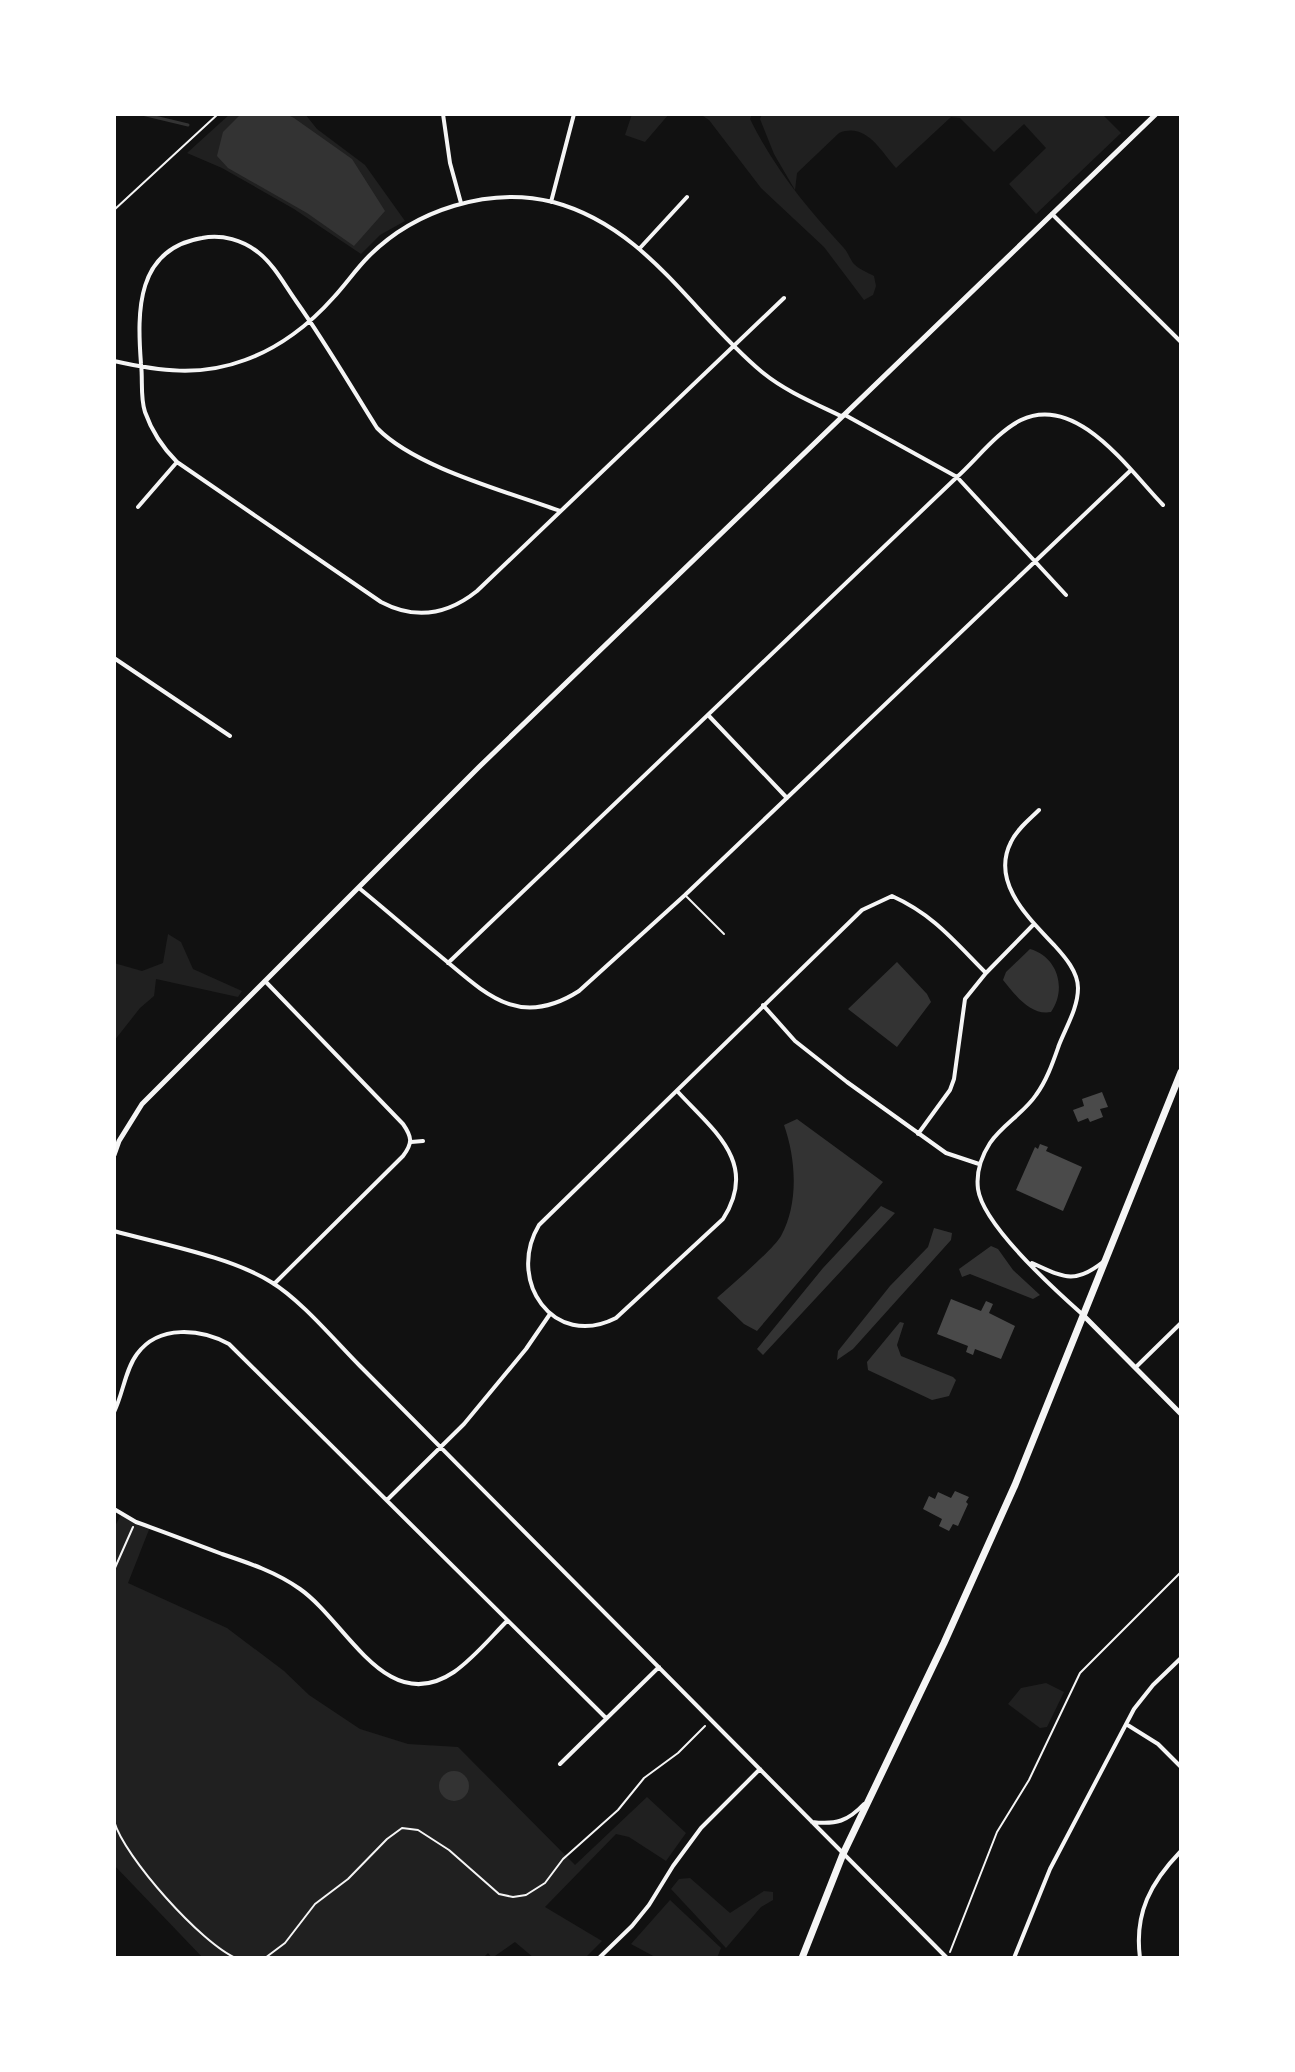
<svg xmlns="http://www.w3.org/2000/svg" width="1295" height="2072" font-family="'Varela Round',sans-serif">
	<rect width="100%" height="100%" fill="#111"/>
	<path fill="#202020" d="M230,114H305L317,129L365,165L405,221L380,235L361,254L294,209L222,168L187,153Z
		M632,114H669L645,142L625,135Z
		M700,114H752L750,119C774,168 806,207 843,247C848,252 849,257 853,263C858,269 867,272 874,276L876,286L873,295L864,300L824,247L761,188L709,120Z
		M762,114H1102L1121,133L1036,214L1009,184L1046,148L1024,124L994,152L960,118L951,117L896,168C880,150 866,122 839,133L797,173L795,190L774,154L760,119Z
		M168,934L181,942L193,969L242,991L238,997L156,979L154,996L140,1008L114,1041V963L142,971L163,963Z
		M121,1515L150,1527L128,1583L227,1628L284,1671L309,1695L360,1729L408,1744L458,1747L575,1865L647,1797L686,1833L666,1861L629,1837L616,1834L545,1907L602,1941L585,1958H534L515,1942L492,1958L488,1953L483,1958H203L114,1865V1528Z
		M1046,1683L1064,1692L1047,1727L1040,1728L1008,1704L1021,1688Z
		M690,1878L730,1913L764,1891L773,1892V1900L761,1907L726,1948L671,1889L679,1879Z
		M670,1900L721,1948L717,1958H657L631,1944Z"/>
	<path fill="#333" d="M241,114H286L294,118L352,159L385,211L354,246L307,213L228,168L217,156L223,132Z
		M1030,949C1058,957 1067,989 1051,1012C1031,1016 1015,995 1003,980L1006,972Z
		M897,962L927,994L931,1002L897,1047L848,1009Z
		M797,1119L883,1182L757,1331L744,1324L717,1298C731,1285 773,1250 781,1236C799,1203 796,1159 784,1125Z
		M881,1206L895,1213L763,1355L757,1349L823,1268Z
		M934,1228L952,1233L951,1240L853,1349L837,1360L838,1351L890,1286L928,1247Z
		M991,1246L998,1249L1013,1270L1040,1295L1033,1299L970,1274L962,1277L959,1269Z
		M900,1322L904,1323L897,1345L901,1356L953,1377L956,1380L949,1396L932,1400L868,1370L867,1362Z
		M439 1786a15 15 0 1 1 30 0a15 15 0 1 1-30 0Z"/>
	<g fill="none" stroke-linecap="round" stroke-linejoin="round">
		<path stroke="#333" stroke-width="3" d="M142,114L188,125"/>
	</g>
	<path fill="#4a4a4a" d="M1102,1092L1108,1107L1100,1109L1103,1117L1090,1122L1088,1118L1078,1122L1073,1110L1084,1106L1082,1099Z
		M1040,1144L1048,1147L1046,1151L1082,1167L1063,1211L1016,1190L1035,1147L1038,1149Z
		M951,1299L981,1311L986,1301L993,1304L989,1313L1015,1326L1001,1359L975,1349L973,1355L966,1352L968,1346L937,1334Z
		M955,1491L969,1497L966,1502L968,1504L958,1526L953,1524L949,1531L939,1526L942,1519L923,1509L929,1496L935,1499L938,1492L951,1498Z"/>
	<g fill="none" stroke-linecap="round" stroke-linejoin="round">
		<path stroke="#f5f5f5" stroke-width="2" d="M114,210L218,114
			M114,1570L133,1527
			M114,1821C124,1857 202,1944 236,1958
			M950,1952L997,1832L1029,1780L1080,1673L1181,1572
			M265,1958L285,1943L315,1904L348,1879L387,1839L402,1828L418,1830L449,1850L499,1894L513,1897L526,1895L545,1883L563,1859L618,1810L644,1778L678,1753L705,1726"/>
		<path stroke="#f5f5f5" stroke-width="2" d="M686,896L724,934"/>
		<path stroke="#f5f5f5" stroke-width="4" d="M443,114L450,163L461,203
			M551,202L574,114
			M1052,214L1181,342
			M640,248L687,197
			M114,361C159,371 200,377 245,360C279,348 310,324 333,298C346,284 356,269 369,256C415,210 489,186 553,202C647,227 692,314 762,372C785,391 814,403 841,416L845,415L957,477L1066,595
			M138,507L177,462
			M560,511C506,491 416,468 377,428C350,385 325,342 296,301C284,284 274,265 259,253C243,240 222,234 202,238C136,249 137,311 141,364C143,380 140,397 145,412C152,432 162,447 177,462L381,602C415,620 447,615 477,591L784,298
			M114,658L230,736
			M709,716L787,798
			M1039,810C1029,820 1017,829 1011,842C990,883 1030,919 1055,946C1065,957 1078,972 1078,988C1078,1008 1066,1027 1059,1045C1053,1062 1047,1080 1036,1095C1024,1113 1002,1125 990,1143C981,1157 976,1173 978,1189C983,1225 1055,1290 1082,1314
			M359,888C386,910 412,933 439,955C485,993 518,1030 579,991L685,895L1130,471
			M448,963L957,477C977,459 997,432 1021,420C1077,393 1129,470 1163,505
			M265,981L403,1124C412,1137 413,1143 403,1156L274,1284
			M763,1005L795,1041L847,1082L946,1153L979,1164
			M678,1092C714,1131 759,1163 723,1219L616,1318C553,1350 506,1280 539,1225L862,910L892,896C934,915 954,941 986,973
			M918,1134L950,1090L954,1079L965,999L986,973L1034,924
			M411,1142L423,1141
			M114,1231C161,1244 231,1257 271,1282C301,1300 335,1341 360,1366L947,1958
			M1032,1263C1063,1277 1074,1285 1103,1262
			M1136,1367L1181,1323
			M114,1412C123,1394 125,1370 137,1354C159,1324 201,1329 229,1344L606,1718
			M387,1500L464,1424L526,1349L550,1314
			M114,1509L136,1522C164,1532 193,1543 222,1554C249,1563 276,1572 300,1589C347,1622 386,1718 454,1672C474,1658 491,1637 507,1621
			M1126,1724L1158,1744L1181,1767
			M560,1764L659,1667
			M812,1822C836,1825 848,1821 864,1804
			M599,1958L632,1926L649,1905L673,1866L701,1828L760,1769
			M1014,1958L1050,1869L1134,1709L1153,1685L1181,1658
			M1140,1958C1134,1913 1151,1882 1181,1851"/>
		<path stroke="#f5f5f5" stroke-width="5" d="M114,1155L119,1141L142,1104L479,767L1156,114
			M1084,1316L1181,1414"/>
		<path stroke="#f5f5f5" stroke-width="7" d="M802,1958L843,1854L944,1643L1015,1485L1181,1072"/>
	</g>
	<rect width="1295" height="2072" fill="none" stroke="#ffffff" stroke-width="232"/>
</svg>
